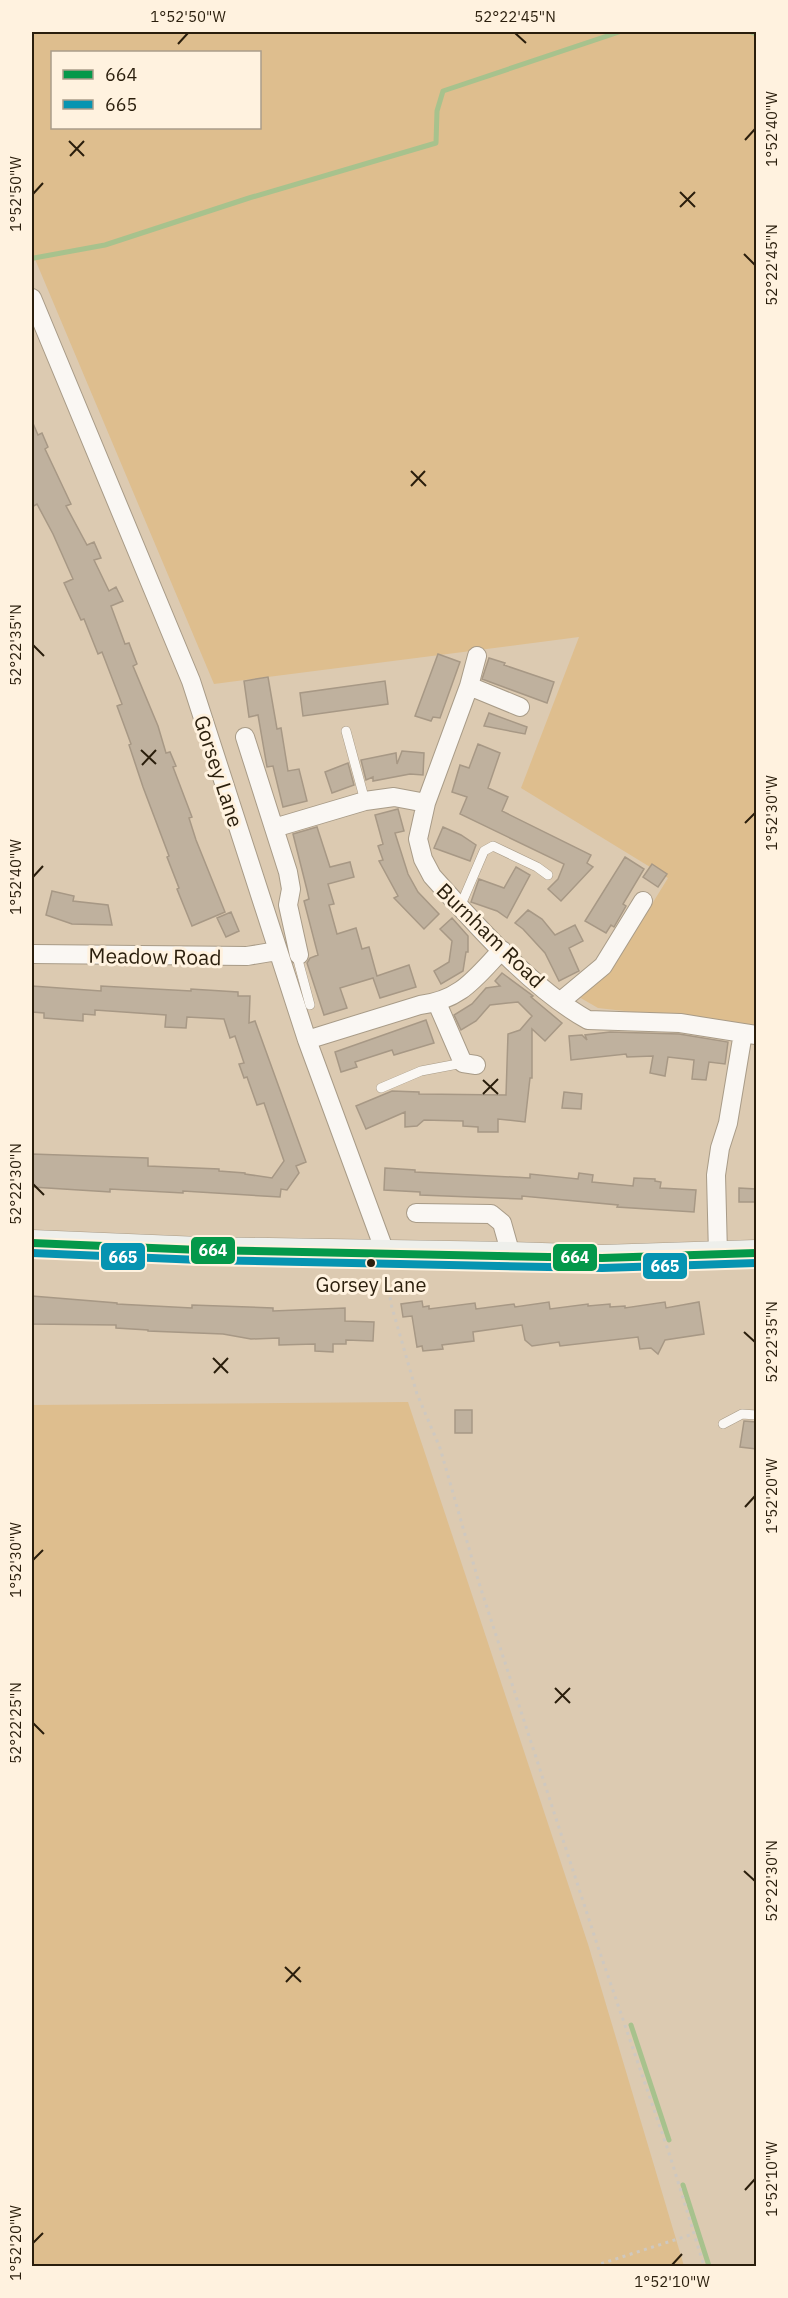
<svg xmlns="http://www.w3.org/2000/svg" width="788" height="2298" font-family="'IBM Plex Sans',sans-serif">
	<rect width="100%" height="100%" fill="#dccab1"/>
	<path fill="#debe8e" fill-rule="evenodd" d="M32,32H756V1026L598,1008L579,997L606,975L626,946L668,878L521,788L579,637L214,684L32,252ZM52,52H260V128H52Z
		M408,1402L588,1944L684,2266H32V1405Z"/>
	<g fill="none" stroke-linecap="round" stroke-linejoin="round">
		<path stroke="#a7c28d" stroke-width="5" d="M751,32L756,34
			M34,258L105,245L249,198L436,143L437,111L443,91L619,32
			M631,2025L669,2140
			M683,2185L709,2266"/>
	</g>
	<path fill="#bfb19e" stroke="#a79885" stroke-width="1.5" d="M32,421L38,435L42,433L48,447L45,449L71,504L66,506L87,545L94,542L101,558L94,560L109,591L116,587L123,601L111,606L125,644L129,643L137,664L133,666L158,726L166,753L170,752L176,766L173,767L192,817L189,818L196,840L225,912L192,926L177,889L179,888L167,857L169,856L143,787L129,745L131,744L117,706L122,704L102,652L98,654L84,619L81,620L64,583L73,579L53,534L37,504L32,507Z
		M438,654L460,662L440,718L433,717L431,721L415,716Z
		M489,658L505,663L504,665L554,682L547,703L482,679Z
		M268,677L277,729L281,728L288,771L299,769L307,801L283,807L273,766L267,767L258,715L249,717L244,681Z
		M385,681L388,704L303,716L300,693Z
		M489,713L527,727L525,734L484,726Z
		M478,744L500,753L488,788L508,797L502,811L591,855L587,863L593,867L561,901L548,889L558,879L564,864L460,814L467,797L452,792L460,765L469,768Z
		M402,751L424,753L423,775L410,774L373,781V777L366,780L361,760L396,753L397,764Z
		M348,763L354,785L332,793L325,772Z
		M398,809L404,831L395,833L408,874L418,892L439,914L424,929L394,898L398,896L379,861L383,860L378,846L383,844L375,815Z
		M317,827L330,867L350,862L354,877L328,884L334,904L329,905L337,934L356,928L362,949L369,947L377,976L409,965L416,987L380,998L373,978L340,988L347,1008L324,1015L307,963L310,958L318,955L304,901L309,899L307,890L293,834Z
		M443,827L461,835L476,845L470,861L434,848Z
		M625,857L644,869L623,904L626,906L614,927L611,925L606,933L585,921Z
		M652,864L667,874L658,887L643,877Z
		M516,867L530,875L507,918L497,911L471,902L479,879L504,888Z
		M52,891L74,896L73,901L108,905L112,925L72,924L46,915Z
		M528,910L542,919L555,935L575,925L583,941L569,948L579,971L559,981L545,953L523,929L515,923Z
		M231,912L239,931L226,937L217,918Z
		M452,918L468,936V952H466L463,971L441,984L434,971L449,962L452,941L440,929Z
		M502,973L533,996L531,997L562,1023L545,1041L532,1029V1078H530L525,1122L498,1119V1132H478V1127L463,1126V1121L424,1120L417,1126L405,1127V1112L366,1129L356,1106L392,1091L419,1092V1094L506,1095L508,1034L520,1030L532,1016L518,1002L490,1005L476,1021L461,1030L454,1015L472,1004L486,988L500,986L495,981Z
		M32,986L101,991V986L191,991V989L238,992V996H250L249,1023L255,1021L306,1162L296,1166L299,1173L287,1190L281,1189L280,1197L183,1191V1193L110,1189V1192L32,1187V1154L148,1158V1166L219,1169V1171L245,1173V1174L272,1178L284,1161L264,1103L257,1105L247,1077L244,1078L239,1064L244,1063L235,1036L230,1038L224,1019L187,1017L186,1028L165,1027L166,1015L95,1010V1015L83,1014V1021L44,1018V1013L32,1012Z
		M426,1020L434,1043L394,1055L392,1050L355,1062L357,1067L341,1072L335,1052Z
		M610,1032L679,1034L728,1042L725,1064L709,1062L706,1080L692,1079L694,1060L668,1057L665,1076L650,1073L653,1056L627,1057L626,1054L571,1060L569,1036L582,1035L587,1040L585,1035Z
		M564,1092L582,1094L581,1109L562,1108Z
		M385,1168L415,1170V1172L530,1178V1174L578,1179L579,1173L593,1175L592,1182L633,1186L634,1178L655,1179V1181L661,1182L660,1188L696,1190L694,1212L617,1207L618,1205L522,1196V1199L420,1195V1192L384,1190Z
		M739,1188L756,1189V1202H739Z
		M32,1296L117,1303V1304L192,1308V1305L273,1308V1311L345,1308V1321L374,1322L373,1341L346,1340V1344H333V1352L315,1351V1344L279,1345V1338L251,1339L223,1334L148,1331V1330L116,1328V1325L32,1324Z
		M422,1301L423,1307L429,1306V1309L475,1303L476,1309L514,1304L515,1307L549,1302L550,1309L588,1304V1306L610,1304V1307L625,1306V1308L665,1302L666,1308L699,1302L704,1334L665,1340L658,1354L651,1348L640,1349L638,1337L560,1346L559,1342L532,1346L525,1340L522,1325L473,1332L474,1341L442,1345L443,1349L423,1351L422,1346L417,1347L412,1316L403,1317L401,1304Z
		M455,1410H472V1433H455Z
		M744,1421L756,1422V1449L740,1447Z"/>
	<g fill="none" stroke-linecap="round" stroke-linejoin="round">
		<g stroke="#a89b87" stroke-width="10">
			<path id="lane" d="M346,731L365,801
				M460,907L484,851L493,846L537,867L548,875
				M299,955L298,960L310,1005
				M381,1088L421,1071L463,1063
				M723,1424L742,1414L756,1415"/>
		</g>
		<g stroke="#a89b87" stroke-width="20">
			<path id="street" d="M32,298L191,681L307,1040L385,1252
				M477,656L469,686L426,803L418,839L423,859L432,876C475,924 532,989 588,1020L680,1023L756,1035
				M469,686L520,707
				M245,737L288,872L291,889L288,905L299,955
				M274,828L365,801L394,797L426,803
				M32,954L247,956L277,951
				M561,1001L603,966L643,901
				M437,1003L463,1063L476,1065
				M307,1040L420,1005C461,1000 475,978 502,950
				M416,1213L491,1214L502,1223L511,1255
				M718,1254L716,1175L720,1148L728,1123L743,1033"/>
		</g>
		<g stroke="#a89b87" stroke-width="27">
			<path id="secondary" d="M32,1243L200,1250L511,1255L602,1258L756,1253"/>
		</g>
		<path stroke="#cec8c0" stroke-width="3" stroke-dasharray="3 4.5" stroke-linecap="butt" d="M387,1275L391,1304L417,1394L440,1448L479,1583L599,1950L670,2156L704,2266
			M594,2266L693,2234"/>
		<use href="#lane" stroke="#faf7f3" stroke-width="9"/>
		<use href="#street" stroke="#faf7f3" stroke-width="18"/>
		<use href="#secondary" stroke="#eeefeb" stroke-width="26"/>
		<g stroke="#fff2df" stroke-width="12">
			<path id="bus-1" d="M32,1243L200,1250L602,1258L756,1253"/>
		</g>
		<g stroke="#fff2df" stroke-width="12">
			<path id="bus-2" d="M32,1253L200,1260L602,1268L756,1263"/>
		</g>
		<use href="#bus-1" stroke="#04984a" stroke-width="8"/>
		<use href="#bus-2" stroke="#0694b1" stroke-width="8"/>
	</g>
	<path fill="none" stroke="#2a1e0c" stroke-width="2" d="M515,33L526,43M178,44L188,33M745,140L755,129M69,141L84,156M70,156L84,141M680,192L695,207M33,194L43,183M680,207L695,192M744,254L755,265M411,471L426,486M411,486L425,471M33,645L44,656M141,750L156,764M142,765L156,750M745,823L755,813M33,877L43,866M483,1080L498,1094M483,1094L498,1079M33,1184L44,1195M744,1332L755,1342M213,1358L228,1373M214,1373L228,1358M745,1507L755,1496M33,1560L43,1550M555,1688L570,1703M555,1703L570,1688M33,1723L44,1734M744,1871L755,1881M285,1967L301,1982M286,1982L300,1967M745,2190L755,2179M33,2243L43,2233M672,2265L682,2254"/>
	<circle fill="#2a1e0c" stroke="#fff2df" stroke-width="2" cx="371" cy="1263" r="5"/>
	<g text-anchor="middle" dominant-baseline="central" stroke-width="6" stroke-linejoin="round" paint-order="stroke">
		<g font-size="20" fill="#2a1e0c" stroke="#fff2df">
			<text x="371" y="1284">Gorsey Lane</text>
		</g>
		<g font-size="21" fill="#2a1e0c" stroke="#fff2df">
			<text transform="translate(219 771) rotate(72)">Gorsey Lane</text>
			<text transform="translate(491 935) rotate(44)">Burnham Road</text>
			<text transform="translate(155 956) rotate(1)">Meadow Road</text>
		</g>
	</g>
	<g stroke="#fff2df" stroke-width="2">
		<rect x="190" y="1236" width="46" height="29" rx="6" fill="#04984a"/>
		<rect x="100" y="1242" width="46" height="29" rx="6" fill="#0694b1"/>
		<rect x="552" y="1243" width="46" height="29" rx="6" fill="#04984a"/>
		<rect x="642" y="1252" width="46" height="28" rx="6" fill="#0694b1"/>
	</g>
	<g font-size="16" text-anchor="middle" font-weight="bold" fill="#fff">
		<text x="213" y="1256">664</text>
		<text x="123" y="1263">665</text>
		<text x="575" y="1263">664</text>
		<text x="665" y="1272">665</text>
	</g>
	<rect width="788" height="2298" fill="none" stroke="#fff2df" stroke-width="66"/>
	<rect x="51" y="51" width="210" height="78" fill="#fff2df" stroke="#aa9d8b" stroke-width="1.5"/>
	<rect x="63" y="70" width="30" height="9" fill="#04984a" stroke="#aa9d8b" stroke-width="1.5"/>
	<text x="105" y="81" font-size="18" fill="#2a1e0c">664</text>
	<rect x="63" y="100" width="30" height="9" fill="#0694b1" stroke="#aa9d8b" stroke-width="1.5"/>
	<text x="105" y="111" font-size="18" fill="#2a1e0c">665</text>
	<rect x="33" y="33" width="722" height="2232" fill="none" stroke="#2a1e0c" stroke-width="2"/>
	<g font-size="15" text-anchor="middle" fill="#2a1e0c">
		<text x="188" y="22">1°52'50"W</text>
		<text x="515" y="22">52°22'45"N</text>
		<text transform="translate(772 129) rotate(-90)" y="5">1°52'40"W</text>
		<text transform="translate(16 194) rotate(-90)" y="5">1°52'50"W</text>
		<text transform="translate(772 265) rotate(-90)" y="5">52°22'45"N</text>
		<text transform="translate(16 645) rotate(-90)" y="5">52°22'35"N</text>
		<text transform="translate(772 813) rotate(-90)" y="5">1°52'30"W</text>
		<text transform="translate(16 877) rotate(-90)" y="5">1°52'40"W</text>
		<text transform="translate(16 1184) rotate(-90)" y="5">52°22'30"N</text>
		<text transform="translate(772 1342) rotate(-90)" y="5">52°22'35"N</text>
		<text transform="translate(772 1496) rotate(-90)" y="5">1°52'20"W</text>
		<text transform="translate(16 1560) rotate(-90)" y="5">1°52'30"W</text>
		<text transform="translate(16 1723) rotate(-90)" y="5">52°22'25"N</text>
		<text transform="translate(772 1881) rotate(-90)" y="5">52°22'30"N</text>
		<text transform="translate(772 2179) rotate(-90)" y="5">1°52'10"W</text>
		<text transform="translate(16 2243) rotate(-90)" y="5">1°52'20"W</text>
		<text x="672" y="2287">1°52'10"W</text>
	</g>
</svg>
